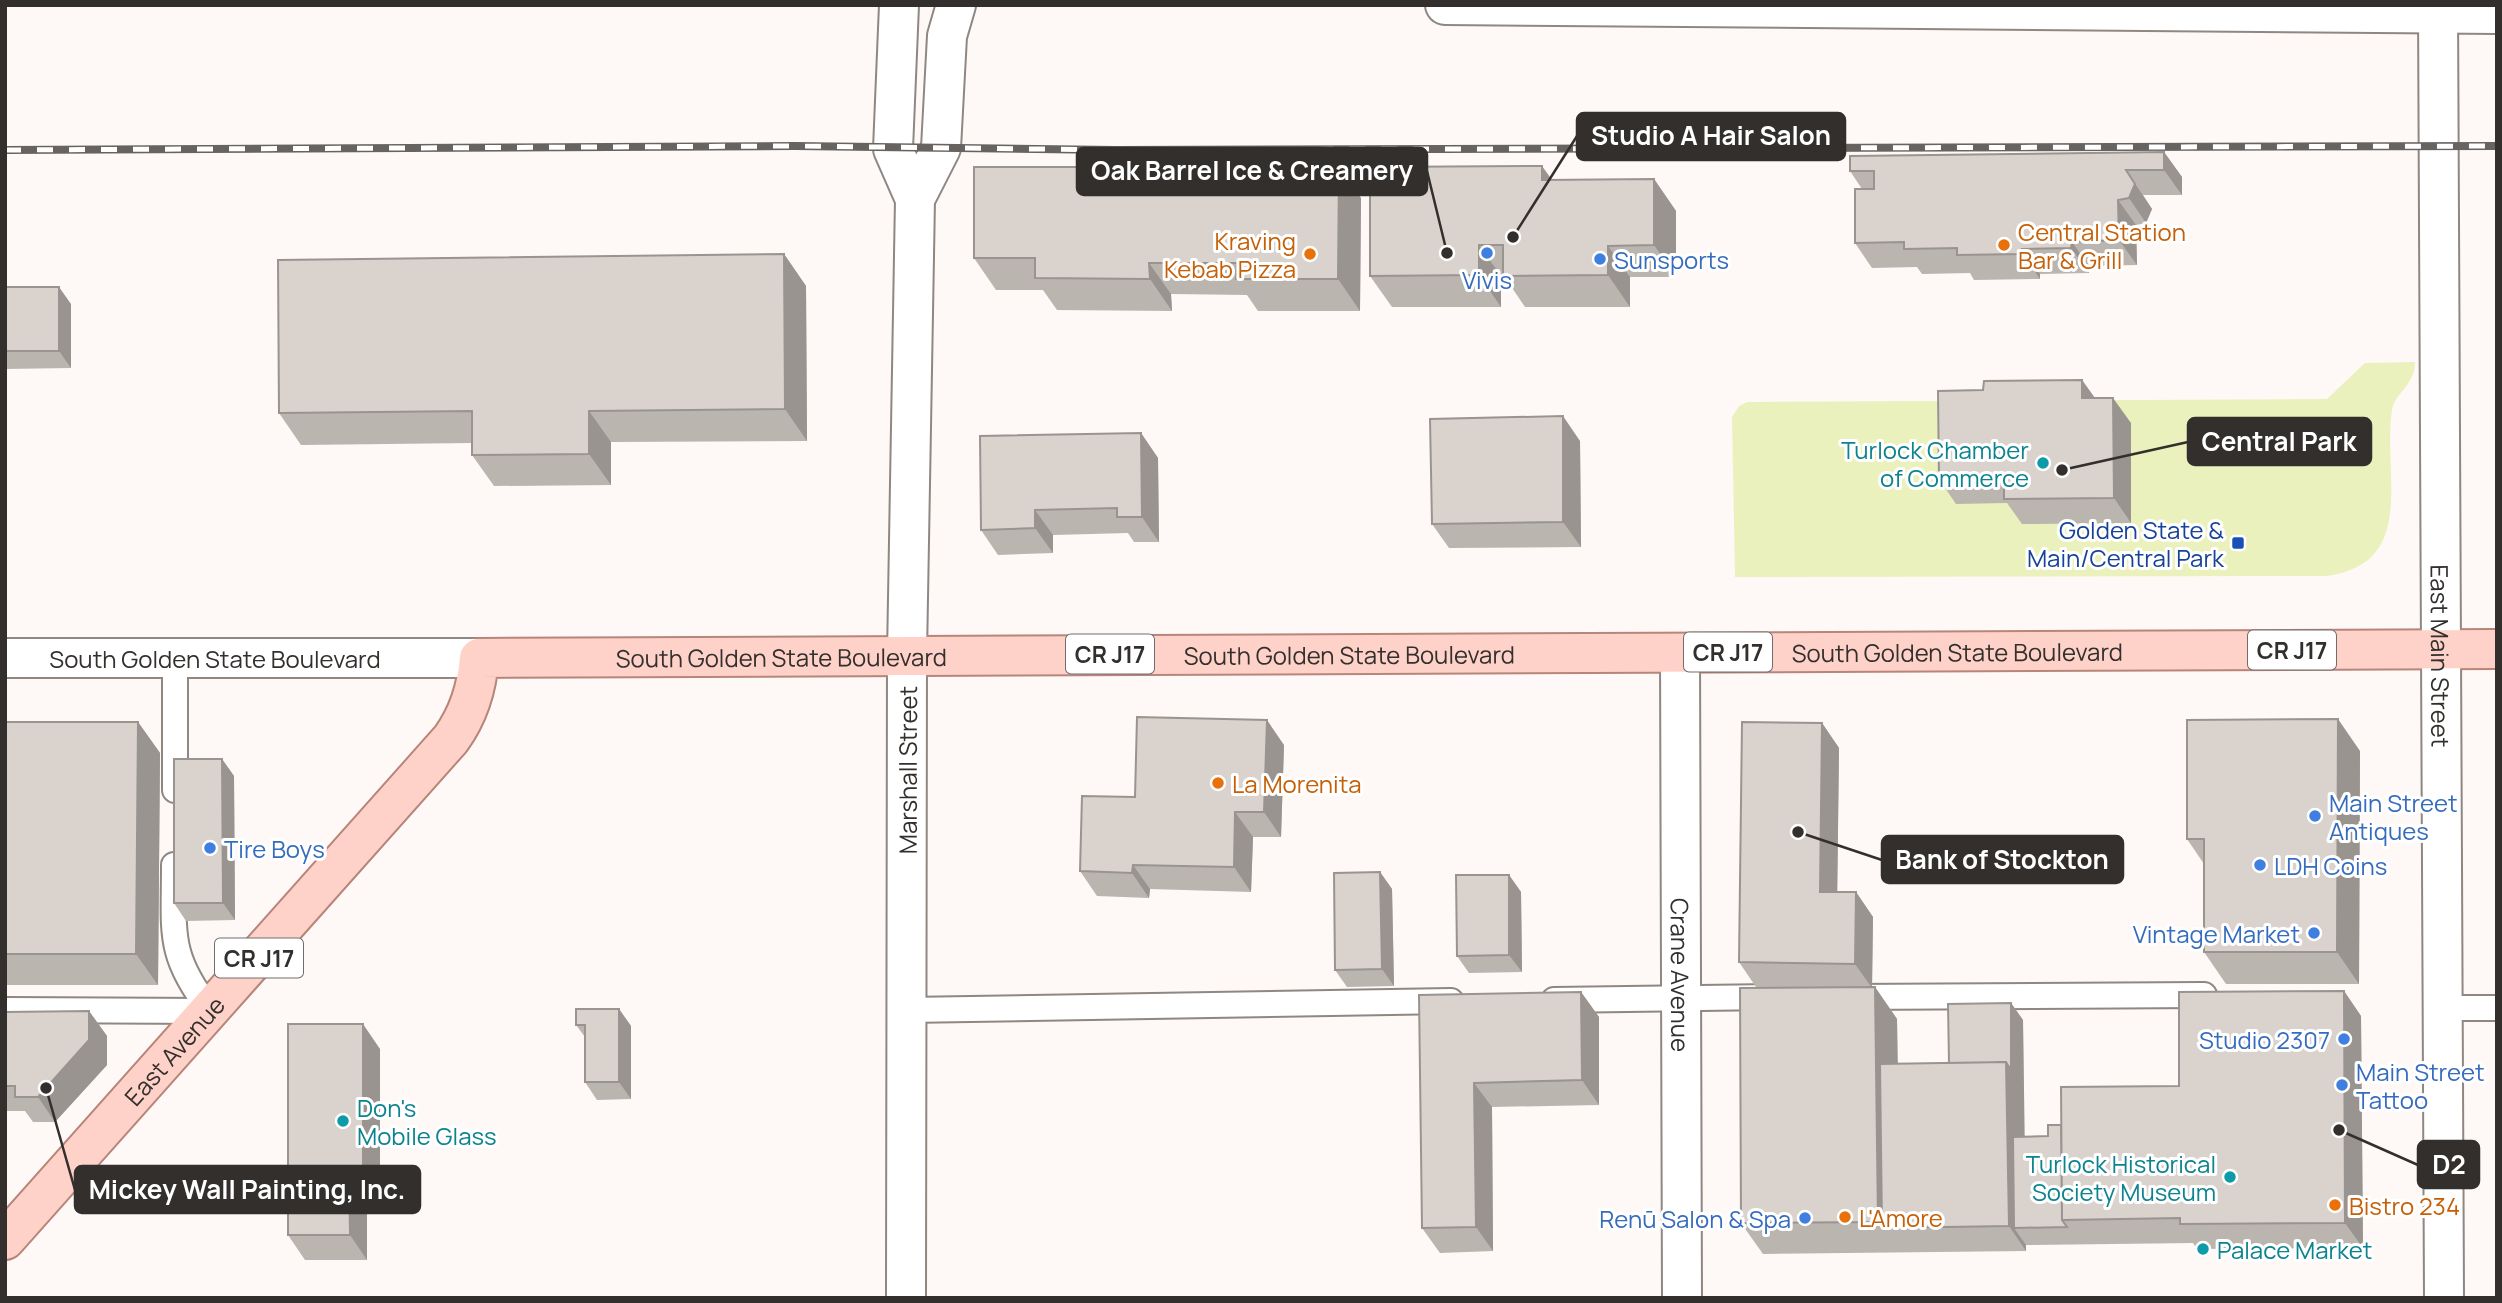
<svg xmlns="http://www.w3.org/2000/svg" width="2502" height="1303" font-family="Manrope,sans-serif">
	<rect width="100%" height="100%" fill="#fef9f6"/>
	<path fill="#ebf1bc" d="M2415,362C2415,386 2395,392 2392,410C2382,473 2419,563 2327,576L1735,577L1732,417L1739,406L1747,402L2327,399L2365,363Z"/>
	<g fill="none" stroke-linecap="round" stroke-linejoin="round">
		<g stroke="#8e8782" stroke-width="28">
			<path id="service" d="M175,790V658
				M174,865C174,933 167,955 211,1011
				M1848,997L2204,995
				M1554,1000L1773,997
				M2443,1008H2497
				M5,1010L211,1011
				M907,1010L1451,1001"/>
		</g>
		<g stroke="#8e8782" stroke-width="42">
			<g id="minor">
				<path d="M1445,5L2497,14"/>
				<path id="s1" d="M2438,5L2444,1298"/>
				<path id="s2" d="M1680,653L1682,1298"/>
				<path id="s3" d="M906,1298L907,655"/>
			</g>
		</g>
		<g stroke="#8e8782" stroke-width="42">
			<path id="tertiary" d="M899,5L893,149L915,199L907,655
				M915,199L941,148L947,36L956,5"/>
		</g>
		<g stroke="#8e8782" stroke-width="42">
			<g id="secondary">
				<path id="s4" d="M5,658H479"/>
			</g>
		</g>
		<g stroke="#b7857a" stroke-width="42">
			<g id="primary">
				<path id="s5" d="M5,1240L451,739C469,714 477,688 479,658L2497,649"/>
			</g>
		</g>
		<use href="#service" stroke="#fff" stroke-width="24"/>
		<use href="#minor" stroke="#fff" stroke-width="38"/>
		<use href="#tertiary" stroke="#fff" stroke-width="38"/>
		<use href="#secondary" stroke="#fff" stroke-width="38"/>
		<use href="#primary" stroke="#fed2c8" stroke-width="38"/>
		<g stroke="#676361" stroke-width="8">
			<path id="rail" d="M5,150L795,146L1115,150L2497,146"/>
		</g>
		<use href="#rail" stroke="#fff" stroke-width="5" stroke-dasharray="16" stroke-linecap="butt"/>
	</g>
	<path fill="#bbb5b0" d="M2164,152L2182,177V195H2143L2152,209L2146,223L2136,225L2137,265L2089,266V273L2040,274V279L1974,280L1970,273L1922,274L1917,267L1872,268L1855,243L1862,189L1850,171Z
		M1654,179L1676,211V277H1630V307H1525L1504,276H1501V307H1392L1370,276L1552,180Z
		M1361,198L1360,311H1258L1247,295L1171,294L1172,311L1057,310L1043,290H996L974,258Z
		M784,254L806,286L807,441L611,442V485L494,486L472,455V443L301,445L279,413Z
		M5,287L71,304V368L5,369Z
		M2082,380L2095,398L2131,423V523L2022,524L2007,503L1956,504L1939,479L1983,390Z
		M1141,433L1158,458L1159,542H1134L1128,533L1053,535V553L998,555L981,530Z
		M1580,441L1581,547L1449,548L1432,524Z
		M5,722H138L160,753L158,985H5Z
		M1822,723L1839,748L1837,892H1856L1873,917L1872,987H1875L1897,1019L1898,1064L1949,1063L2011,1003L2023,1020L2024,1137L2048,1136L2061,1125L2179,1086L2344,991L2361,1016L2363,1248L2197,1249L2193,1243L2026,1245V1251L1763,1254L1741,1223L1817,988L1756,987L1739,962Z
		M1284,745L1281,837H1253L1251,892L1150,889L1149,898L1097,896L1080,871L1135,797Z
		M2360,751L2359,984H2226L2204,952V864L2187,839Z
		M222,759L234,776L235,920L186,921L174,903Z
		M1380,872L1392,889L1394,986L1347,987L1335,970Z
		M1509,875L1521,892L1522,972L1469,973L1457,956Z
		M1581,992L1599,1017V1105L1492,1107L1493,1251L1440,1253L1422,1228L1419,995Z
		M619,1009L631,1026V1099L597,1100L585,1082V1037L576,1025Z
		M89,1011L107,1036V1065L55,1122H33L25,1111H5V1012Z
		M380,1049V1194H367V1260H305L288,1235Z"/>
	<path fill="#999490" d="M2164,152L2182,177V195L2164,170Z
		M1542,166L1565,198L1542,180Z
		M1339,167L1361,198L1360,311L1338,279Z
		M2126,170L2152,209L2146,223L2129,198Z
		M1654,179L1676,211V277L1654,245Z
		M2118,200L2136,225L2137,265L2119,240Z
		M2072,242L2089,266V273L2071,248Z
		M1479,245L1501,276V307L1479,275Z
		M1608,246L1630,277V307L1608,275Z
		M2022,249L2040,274V279L2023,254Z
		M784,254L806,286L807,441L785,409Z
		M1149,263L1171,294L1172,311L1150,279Z
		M59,287L71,304V368L59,351Z
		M2082,380L2099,404L2082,398Z
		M2113,398L2131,423V523L2114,498Z
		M589,411L611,442V485L589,454Z
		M1563,416L1580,441L1581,547L1563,522Z
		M1141,433L1158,458L1159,542L1142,517Z
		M1035,510L1053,535V553L1035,528Z
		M2338,719L2360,751L2359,984L2337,952Z
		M1267,720L1284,745L1281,837L1264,812Z
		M138,722L160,753L158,985L136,954Z
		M1822,723L1839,748L1837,917L1820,892Z
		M222,759L234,776L235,920L223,903Z
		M1235,812L1253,837L1251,892L1234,867Z
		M1133,865L1150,889L1149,898L1132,873Z
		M1380,872L1392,889L1394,986L1382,969Z
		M1509,875L1521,892L1522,972L1509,955Z
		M1856,892L1873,917L1872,988L1855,964Z
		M1875,987L1897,1019L1899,1228H1882L1878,1222Z
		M2344,991L2361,1016L2363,1248L2345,1223Z
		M1581,992L1599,1017V1105L1582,1080Z
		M2011,1003L2023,1020L2026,1228H2014L2026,1245V1251L2009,1226L2006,1062Z
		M619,1009L631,1026V1099L619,1082Z
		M89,1011L107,1036V1065L55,1122L38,1097Z
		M363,1024L380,1049V1194L363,1169Z
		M1474,1083L1492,1107L1493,1251L1476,1227Z
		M349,1169L367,1194V1260L350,1235Z"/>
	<path fill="#dad3cd" stroke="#999490" stroke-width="2" d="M2164,152V170H2126L2135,184L2129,198L2118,200L2119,240L2072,242L2071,248L2022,249L2023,254L1957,255V248L1904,249V242L1855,243V189H1874V171H1850V156Z
		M1542,166V180L1654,179V245L1608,246V275L1503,276V245H1479V275L1370,276V167Z
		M974,167H1339L1338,279H1236L1237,263H1149L1150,279L1035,278V258H974Z
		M784,254L785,409L589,411V454L472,455V411L279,413L278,260Z
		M5,287H59V351H5Z
		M2082,380V398H2113L2114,498L2004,499V478L1939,479L1938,391L1983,390L1984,381Z
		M1563,416V522L1432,524L1430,419Z
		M1141,433L1142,517H1117V508L1035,510V528L981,530L980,436Z
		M1137,717L1267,720L1264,812H1235L1234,867L1133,865L1132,873L1080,871L1082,796L1135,797Z
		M2338,719L2337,952H2204V839H2187V720Z
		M5,722H138L136,954H5Z
		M1742,722L1822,723L1820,892H1856L1855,964L1739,962Z
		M174,759H222L223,903H174Z
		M1380,872L1382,969L1335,970L1334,873Z
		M1456,875H1509V955L1457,956Z
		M1875,987L1878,1222L1741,1223L1740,988Z
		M2344,991L2345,1223L2180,1224V1218L2062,1220L2061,1087L2179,1086V992Z
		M1581,992L1582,1080L1474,1083L1476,1227L1422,1228L1419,995Z
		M2011,1003V1070L2006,1062L1949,1063L1948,1004Z
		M576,1009H619V1082H585V1025H576Z
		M89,1011V1040L38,1097H15V1086H5V1012Z
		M288,1024H363V1169H349L350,1235H288Z
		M2006,1062L2009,1226L1882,1228L1880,1064Z
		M2048,1125H2061L2062,1220L2067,1227L2014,1228L2013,1137L2048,1136Z"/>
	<g fill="#e8710a" stroke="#fff" stroke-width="2.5">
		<circle cx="2004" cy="245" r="7"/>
		<circle cx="1310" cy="254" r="7"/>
		<circle cx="1218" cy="783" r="7"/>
		<circle cx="2335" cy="1205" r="7"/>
		<circle cx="1845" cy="1217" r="7"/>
	</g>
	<g fill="#3f7fe0" stroke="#fff" stroke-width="2.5">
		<circle cx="1487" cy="253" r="7"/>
		<circle cx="1600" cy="259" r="7"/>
		<circle cx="2315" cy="816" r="7"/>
		<circle cx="210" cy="848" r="7"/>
		<circle cx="2260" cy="865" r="7"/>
		<circle cx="2314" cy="933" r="7"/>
		<circle cx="2344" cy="1039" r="7"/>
		<circle cx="2342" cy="1085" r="7"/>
		<circle cx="1805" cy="1218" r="7"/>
	</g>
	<g fill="#0f9aa8" stroke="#fff" stroke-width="2.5">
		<circle cx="2043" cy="463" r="7"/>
		<circle cx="343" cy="1121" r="7"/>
		<circle cx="2230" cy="1177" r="7"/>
		<circle cx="2203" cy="1249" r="7"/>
	</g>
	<rect fill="#1a4fb4" stroke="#fff" stroke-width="2.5" x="2231" y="536" width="14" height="14" rx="3.5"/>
	<g text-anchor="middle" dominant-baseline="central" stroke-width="6" stroke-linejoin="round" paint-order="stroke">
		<g fill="#fff" stroke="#706d6c" stroke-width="2">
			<rect x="2248" y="630.5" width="88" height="39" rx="5"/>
			<rect x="1684" y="632.5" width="88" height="39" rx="5"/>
			<rect x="1066" y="634.5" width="88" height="39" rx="5"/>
			<rect x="215" y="938.5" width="88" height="39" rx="5"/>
		</g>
		<g font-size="23" font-weight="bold" fill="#322f2d">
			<text x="2292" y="650">CR J17</text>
			<text x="1728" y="652">CR J17</text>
			<text x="1110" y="654">CR J17</text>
			<text x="259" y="958">CR J17</text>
		</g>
		<g font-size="24" fill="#c56008" stroke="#fff" text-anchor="start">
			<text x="2018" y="231">Central Station<tspan x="2018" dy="28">Bar &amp; Grill</tspan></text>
			<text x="1296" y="240" text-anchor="end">Kraving<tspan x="1296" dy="28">Kebab Pizza</tspan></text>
			<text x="1232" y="783">La Morenita</text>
			<text x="2349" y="1205">Bistro 234</text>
			<text x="1859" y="1217">L'Amore</text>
		</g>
		<g font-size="24" fill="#366cbe" stroke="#fff" text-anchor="start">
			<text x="1614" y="259">Sunsports</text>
			<text x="1487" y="279" text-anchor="middle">Vivis</text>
			<text x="2329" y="802">Main Street<tspan x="2329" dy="28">Antiques</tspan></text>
			<text x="224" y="848">Tire Boys</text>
			<text x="2274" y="865">LDH Coins</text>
			<text x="2300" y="933" text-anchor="end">Vintage Market</text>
			<text x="2330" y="1039" text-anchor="end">Studio 2307</text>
			<text x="2356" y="1071">Main Street<tspan x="2356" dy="28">Tattoo</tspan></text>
			<text x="1791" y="1218" text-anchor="end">Renū Salon &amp; Spa</text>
		</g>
		<g font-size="24" fill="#0d838f" stroke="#fff" text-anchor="end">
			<text x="2029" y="449">Turlock Chamber<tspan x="2029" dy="28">of Commerce</tspan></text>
			<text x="357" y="1107" text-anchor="start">Don's<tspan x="357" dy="28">Mobile Glass</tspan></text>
			<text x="2216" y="1163">Turlock Historical<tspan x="2216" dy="28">Society Museum</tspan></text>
			<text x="2217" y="1249" text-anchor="start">Palace Market</text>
		</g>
		<g font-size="24" fill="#164399" stroke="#fff" text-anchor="end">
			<text x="2224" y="529">Golden State &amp;<tspan x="2224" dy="28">Main/Central Park</tspan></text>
		</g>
		<g font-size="24" fill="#322f2d" stroke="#fff">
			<text stroke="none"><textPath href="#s5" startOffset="2236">South Golden State Boulevard</textPath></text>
			<text stroke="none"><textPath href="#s5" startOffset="1628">South Golden State Boulevard</textPath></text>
			<text stroke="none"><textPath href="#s5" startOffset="1060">South Golden State Boulevard</textPath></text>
			<text stroke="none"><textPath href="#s1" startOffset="651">East Main Street</textPath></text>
			<text stroke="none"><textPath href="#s4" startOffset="210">South Golden State Boulevard</textPath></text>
			<text stroke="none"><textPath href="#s3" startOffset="528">Marshall Street</textPath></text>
			<text stroke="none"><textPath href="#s2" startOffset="322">Crane Avenue</textPath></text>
			<text stroke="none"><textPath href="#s5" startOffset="254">East Avenue</textPath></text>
		</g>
	</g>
	<path fill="none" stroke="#322f2d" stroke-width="2.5" d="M1513 237L1577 136M1447 253L1427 171M2062 470L2188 442M1798 832L1882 860M2339 1130L2418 1165M46 1088L75 1190"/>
	<g fill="#322f2d" stroke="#fff" stroke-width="2.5">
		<circle cx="1513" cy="237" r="7"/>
		<circle cx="1447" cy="253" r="7"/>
		<circle cx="2062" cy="470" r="7"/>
		<circle cx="1798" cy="832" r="7"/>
		<circle cx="2339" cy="1130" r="7"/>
		<circle cx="46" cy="1088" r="7"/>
	</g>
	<g fill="#322f2d" stroke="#322f2d" stroke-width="2.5">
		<rect x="1577" y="113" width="268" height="47" rx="7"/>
		<rect x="1077" y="148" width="350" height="47" rx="7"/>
		<rect x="2188" y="418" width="183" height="47" rx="7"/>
		<rect x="1882" y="836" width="241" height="47" rx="7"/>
		<rect x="2418" y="1141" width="61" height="47" rx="7"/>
		<rect x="75" y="1166" width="345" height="47" rx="7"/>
	</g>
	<g font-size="26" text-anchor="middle" font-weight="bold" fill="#fff">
		<text x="1711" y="145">Studio A Hair Salon</text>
		<text x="1252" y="180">Oak Barrel Ice &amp; Creamery</text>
		<text x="2279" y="451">Central Park</text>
		<text x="2002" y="869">Bank of Stockton</text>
		<text x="2449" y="1174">D2</text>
		<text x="247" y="1199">Mickey Wall Painting, Inc.</text>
	</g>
	<rect width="2502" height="1303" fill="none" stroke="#322f2d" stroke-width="14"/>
</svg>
